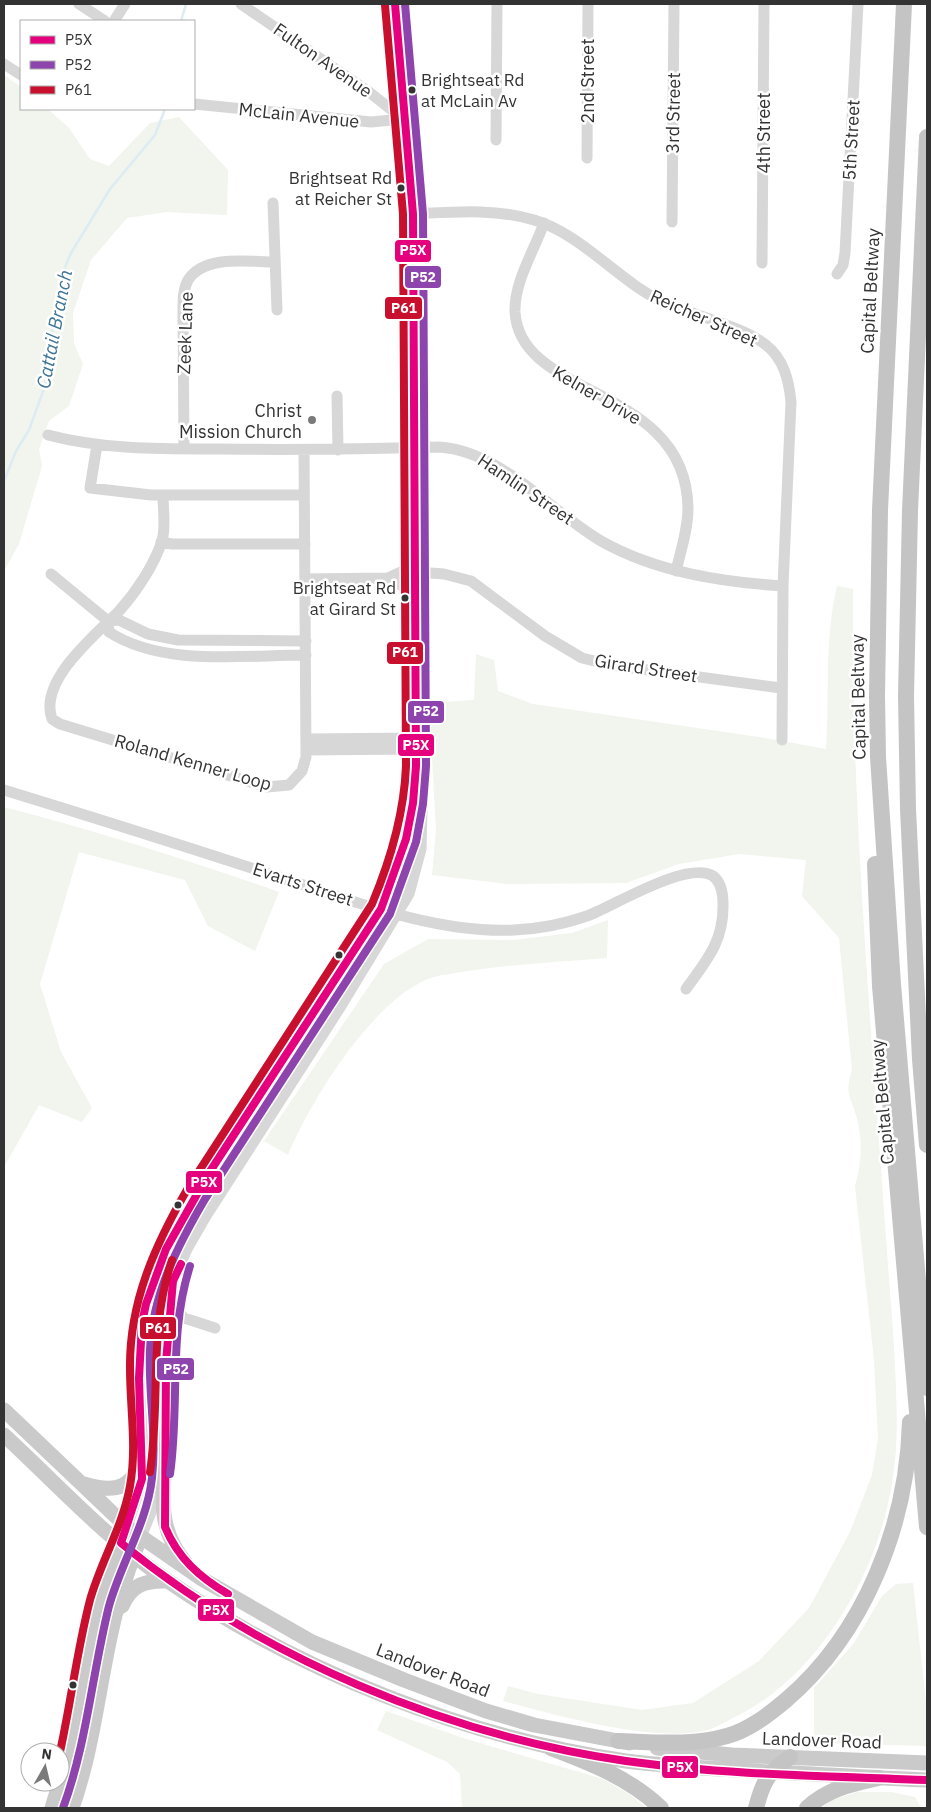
<svg xmlns="http://www.w3.org/2000/svg" width="931" height="1812" font-family="'IBM Plex Sans',sans-serif">
	<rect width="100%" height="100%" fill="#fff"/>
	<path fill="#f1f5ed" d="M4,75L21,87V109H48L69,128L90,159L109,166L150,123L179,117L228,170L227,215L167,212L127,218L91,260L73,313L74,344L83,364L69,406L49,421L39,449L42,466L19,544L4,571Z
		M837,586L853,589C851,782 867,976 881,1169C885,1228 890,1288 894,1347C896,1393 900,1437 892,1483C878,1573 818,1678 733,1718C725,1722 716,1728 707,1730C657,1744 554,1715 503,1701L508,1686L538,1694L642,1710L693,1703L759,1661L809,1608L850,1532L872,1475L878,1438L874,1360L855,1186C861,1165 863,1145 858,1123C853,1098 843,1096 852,1070L839,938L802,896L806,860L739,854L679,864L626,883L507,884L432,875L436,830L429,703L474,700L476,654L494,660L498,691L533,704L765,738L826,749C830,694 824,640 837,586Z
		M4,807C97,831 188,860 279,892L255,951L208,926L185,880L79,852L40,984L61,1052L92,1108L82,1122L39,1105L4,1167Z
		M608,920L607,958C561,962 514,964 468,971C457,973 445,974 434,977C376,994 310,1101 288,1155L264,1141L384,964L428,939L513,940L572,933Z
		M913,1583L927,1711V1746L814,1743V1688L854,1643L882,1596L896,1584Z
		M386,1711L466,1739L603,1779L629,1794L647,1808H462L460,1774L447,1762L377,1730Z
		M858,1792H891L915,1797L921,1808H822L831,1800Z"/>
	<g fill="none" stroke-linecap="round" stroke-linejoin="round">
		<path stroke="#ddebf3" stroke-width="2.5" d="M181,21L186,4
			M4,481L16,451L29,430L45,386L55,309L61,277L71,253L110,189L155,135L165,109"/>
		<path stroke="#d7d7d7" stroke-width="11" d="M79,4L105,21
			M241,4L369,92L403,119
			M114,21L125,4
			M4,64L21,75
			M194,104L371,122L403,119
			M496,140L497,4
			M587,158L588,4
			M273,203L277,310
			M413,214C453,212 495,208 534,220C582,234 616,279 661,301C691,315 743,326 766,345C784,359 789,381 791,402L783,586L782,740
			M672,222L674,4
			M544,223C534,251 514,282 515,312C520,400 686,384 688,508C688,529 681,550 676,571
			M762,263L764,4
			M837,274L843,265L845,253L858,4
			M337,396L338,450
			M48,435C105,450 163,449 222,449C295,450 367,449 439,447C501,451 550,511 601,541C656,572 721,582 783,586
			M97,445L90,488L151,495H304
			M184,449L183,311C183,301 183,289 188,280C205,254 249,262 275,262
			M163,495C163,509 166,527 162,541C154,565 137,591 120,610C97,634 38,680 52,719L60,724L267,787L289,785L302,771L306,757L304,450
			M161,542L172,544H305
			M416,572L444,574L471,581L545,636L582,658L611,665L781,688
			M51,574L108,621L109,632C163,667 244,655 306,655
			M388,578L416,565
			M305,579L388,578L406,588L416,598
			M108,621L119,620L148,634L178,640L306,641
			M306,739L416,738
			M306,750L416,749
			M4,790C92,817 181,845 270,874C345,898 434,934 514,930C538,929 564,924 587,916C614,906 687,860 713,876C721,882 723,894 723,904C724,941 707,960 686,989
			M170,1303L184,1318L215,1328
			M164,1455L166,1362L173,1281L187,1249L206,1216L341,1006L409,894L421,849L422,811L418,790
			M127,1527C135,1503 144,1480 143,1454C143,1404 132,1353 146,1304C164,1239 203,1183 239,1127C286,1054 336,983 381,909C401,863 416,817 416,766L413,214L395,4
			M141,1537L152,1510L159,1480"/>
		<path stroke="#cacaca" stroke-width="15" d="M4,1410L127,1527L202,1579L312,1642L404,1680L486,1711L534,1725L629,1743
			M4,1435C57,1484 108,1540 168,1581C299,1672 468,1738 626,1761C674,1767 721,1769 769,1772C822,1774 874,1778 927,1780
			M165,1447C165,1492 154,1524 185,1562
			M84,1484C117,1494 133,1488 143,1455
			M122,1606C131,1585 145,1580 167,1581
			M657,1748L732,1755L927,1763
			M52,1808L74,1736L100,1605L124,1535
			M72,1808C92,1752 98,1692 111,1633C117,1603 126,1575 137,1546"/>
		<path stroke="#c4c4c4" stroke-width="16" d="M904,4L880,510L877,696L878,757L893,984L927,1388
			M927,137L910,511L906,696L908,809L920,1059L927,1145
			M875,864L880,986L927,1527
			M618,1741C654,1742 692,1746 727,1736C749,1730 768,1715 785,1701C865,1633 907,1525 910,1422
			M551,1748C591,1763 629,1778 661,1808
			M756,1808C763,1781 767,1774 790,1757
			M807,1808C827,1789 851,1784 878,1778"/>
		<g stroke="#fff" stroke-width="11">
			<path id="bus-1" d="M395,4L413,214L416,766L413,803L406,839L381,909L209,1173L166,1249L146,1304L142,1323L139,1378L142,1479L121,1543C261,1658 447,1735 626,1761C725,1775 827,1776 927,1780
				M181,1264L173,1281L166,1362L165,1527C178,1558 199,1577 228,1594"/>
		</g>
		<g stroke="#fff" stroke-width="11">
			<path id="bus-2" d="M170,1474C180,1405 168,1334 190,1266
				M63,1808C87,1743 92,1674 109,1606C121,1563 147,1523 152,1478C157,1435 148,1392 150,1350C152,1295 178,1245 205,1199L390,914L416,842L423,804L426,766L423,214L405,4"/>
		</g>
		<g stroke="#fff" stroke-width="11">
			<path id="bus-3" d="M150,1472C161,1400 148,1330 172,1260
				M60,1752C71,1702 77,1650 90,1600C101,1561 123,1526 130,1486C137,1447 130,1408 130,1369C129,1302 155,1245 188,1188L372,904C391,859 404,815 406,766L403,214L385,5"/>
		</g>
		<use href="#bus-1" stroke="#e5007d" stroke-width="8"/>
		<use href="#bus-2" stroke="#8e44ad" stroke-width="8"/>
		<use href="#bus-3" stroke="#c8102e" stroke-width="8"/>
	</g>
	<g fill="#333" stroke="#fff" stroke-width="2">
		<circle cx="412" cy="90" r="4.5"/>
		<circle cx="401" cy="188" r="4.5"/>
		<circle cx="405" cy="598" r="4.5"/>
		<circle cx="339" cy="955" r="4.5"/>
		<circle cx="178" cy="1205" r="4.5"/>
		<circle cx="73" cy="1685" r="4.5"/>
	</g>
	<circle fill="#7a7a7a" stroke="#fff" stroke-width="2" cx="312" cy="420" r="5"/>
	<g text-anchor="middle" dominant-baseline="central" stroke-width="5" stroke-linejoin="round" paint-order="stroke">
		<g font-size="17" fill="#333" stroke="#fff" text-anchor="end">
			<text x="421" y="80" text-anchor="start">Brightseat Rd<tspan x="421" dy="21">at McLain Av</tspan></text>
			<text x="392" y="178">Brightseat Rd<tspan x="392" dy="21">at Reicher St</tspan></text>
			<text x="396" y="588">Brightseat Rd<tspan x="396" dy="21">at Girard St</tspan></text>
		</g>
		<g font-size="18" fill="#333" stroke="#fff">
			<text transform="translate(323 60) rotate(35)">Fulton Avenue</text>
			<text transform="translate(587 81) rotate(-90)">2nd Street</text>
			<text transform="translate(673 113) rotate(-89)">3rd Street</text>
			<text transform="translate(299 115) rotate(6)">McLain Avenue</text>
			<text transform="translate(763 133) rotate(-90)">4th Street</text>
			<text transform="translate(851 140) rotate(-87)">5th Street</text>
			<text transform="translate(870 291) rotate(-87)">Capital Beltway</text>
			<text transform="translate(704 318) rotate(24)">Reicher Street</text>
			<text transform="translate(185 333) rotate(-88)">Zeek Lane</text>
			<text transform="translate(597 395) rotate(30)">Kelner Drive</text>
			<text transform="translate(526 489) rotate(34)">Hamlin Street</text>
			<text transform="translate(646 668) rotate(9)">Girard Street</text>
			<text transform="translate(858 697) rotate(-91)">Capital Beltway</text>
			<text transform="translate(193 762) rotate(16)">Roland Kenner Loop</text>
			<text transform="translate(303 884) rotate(18)">Evarts Street</text>
			<text transform="translate(882 1102) rotate(-95)">Capital Beltway</text>
			<text transform="translate(433 1670) rotate(21)">Landover Road</text>
			<text transform="translate(822 1740) rotate(2)">Landover Road</text>
		</g>
		<g font-size="18" fill="#333" stroke="#fff" text-anchor="end">
			<text x="302" y="410">Christ<tspan x="302" dy="21">Mission Church</tspan></text>
		</g>
		<g font-size="19" font-style="italic" fill="#3f7597" stroke="#fff">
			<text transform="translate(54 329) rotate(-79)">Cattail Branch</text>
		</g>
	</g>
	<g stroke="#fff" stroke-width="2">
		<rect x="394" y="239" width="38" height="24" rx="5" fill="#e5007d"/>
		<rect x="404" y="265" width="38" height="24" rx="5" fill="#8e44ad"/>
		<rect x="384" y="296" width="39" height="24" rx="5" fill="#c8102e"/>
		<rect x="386" y="641" width="38" height="24" rx="5" fill="#c8102e"/>
		<rect x="407" y="700" width="38" height="24" rx="5" fill="#8e44ad"/>
		<rect x="397" y="733" width="38" height="24" rx="5" fill="#e5007d"/>
		<rect x="185" y="1170" width="38" height="24" rx="5" fill="#e5007d"/>
		<rect x="139" y="1316" width="38" height="24" rx="5" fill="#c8102e"/>
		<rect x="156" y="1357" width="39" height="24" rx="5" fill="#8e44ad"/>
		<rect x="197" y="1598" width="38" height="24" rx="5" fill="#e5007d"/>
		<rect x="661" y="1755" width="38" height="24" rx="5" fill="#e5007d"/>
	</g>
	<g font-size="14" text-anchor="middle" font-weight="bold" fill="#fff">
		<text x="413" y="255">P5X</text>
		<text x="423" y="282">P52</text>
		<text x="404" y="313">P61</text>
		<text x="405" y="657">P61</text>
		<text x="426" y="716">P52</text>
		<text x="416" y="750">P5X</text>
		<text x="204" y="1187">P5X</text>
		<text x="158" y="1333">P61</text>
		<text x="176" y="1374">P52</text>
		<text x="216" y="1615">P5X</text>
		<text x="680" y="1772">P5X</text>
	</g>
	<rect width="931" height="1812" fill="none" stroke="#333333" stroke-width="10"/>
	<rect x="20" y="20" width="175" height="90" fill="#ffffff" stroke="#adadad"/>
	<rect x="30" y="36" width="25" height="8" fill="#e5007d" stroke="#adadad"/>
	<text x="65" y="45" font-size="15" fill="#333333">P5X</text>
	<rect x="30" y="61" width="25" height="8" fill="#8e44ad" stroke="#adadad"/>
	<text x="65" y="70" font-size="15" fill="#333333">P52</text>
	<rect x="30" y="86" width="25" height="8" fill="#c8102e" stroke="#adadad"/>
	<text x="65" y="95" font-size="15" fill="#333333">P61</text>
	<g transform="translate(45 1767) rotate(8)"><circle r="24" fill="#ffffff" stroke="#adadad"/>
	<path d="M0-4L9 19L0 12L-9 19Z" fill="#7a7a7a"/>
	<text y="-8" font-size="14" font-weight="bold" text-anchor="middle" fill="#333333">N</text>
	</g>
</svg>
